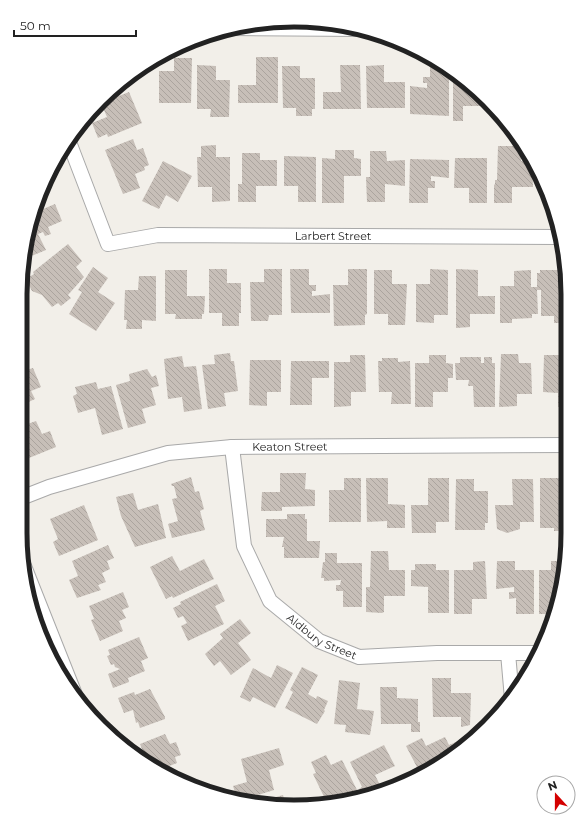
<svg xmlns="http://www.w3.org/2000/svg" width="588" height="827" font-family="Montserrat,sans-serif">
	<defs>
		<pattern id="building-back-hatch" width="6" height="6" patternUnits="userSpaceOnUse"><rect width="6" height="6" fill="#c7bfb8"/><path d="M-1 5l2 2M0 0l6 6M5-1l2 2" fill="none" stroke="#aba49e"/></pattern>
	</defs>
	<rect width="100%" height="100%" fill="#f2efe9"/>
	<path fill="url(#building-back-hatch)" d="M256,57H278V103H238V85H256Z
		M174,58H192L191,103H159V71H174Z
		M430,61H436L449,69V116L410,114V86L427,88V83H423V77H430Z
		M197,65L216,66V80H230L229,117H210L211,109H197Z
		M340,65H360L361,109H323V92H341Z
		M384,65V82H405V108H367L366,66Z
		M282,66H300V78H315V109H312V116H296V108H283Z
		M453,72L461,77L486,100V106H463V121H453Z
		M133,74V82H122L123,81Z
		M129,92L142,123L108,137L107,134L98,138L92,123L107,117L101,103Z
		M133,139L137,150L143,148L149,165L144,167L145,170L135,174L140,188L123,194L105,150Z
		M216,145V157H230V201L212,202V187H198L197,157H201V146Z
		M498,146H521V161L532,162L533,187H512V203H494V184L495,185V180H497Z
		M335,150H354V158L361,159V176H344V203H322V158L335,159Z
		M370,151H386L387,161L405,160V186L385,184V202H367L366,177H370Z
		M242,153H260V160H277V186H256V202H238V184H242Z
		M284,156L316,157V202H298V186H284Z
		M455,158H487V203H469V188H454Z
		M410,159L449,160V178L431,176V181H435V188H428V203H409Z
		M163,161L192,176L178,202L166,195L159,209L142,201Z
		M55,204L62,221L48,227L51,234L45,236L43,232L38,234L46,250L29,257L25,247V240L36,212Z
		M68,244L82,261L76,267L84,277L68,295L71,298L61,306L58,303L52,307L42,295L32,291L26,279L34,274L33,272Z
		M93,267L108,278L98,292L115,303L96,331L69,314L82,292L78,290Z
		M209,269H227V283H241V313H239V326H222V313H209Z
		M264,269H282V315H269L268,321H251L250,282H264Z
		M290,269H309V285H316V291H312V296L330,294V313H291Z
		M348,269H367V314L365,315V325L334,326L333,285H348Z
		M430,269L448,270V315H434V323L416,322V284H430Z
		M456,269L478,270V296H495V314H470V327L456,328Z
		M165,270H187V296H205L204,314H202V319H175L176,314H165Z
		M374,270H392V284H407L405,325H388V314H374Z
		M531,270V287H537V273H540V270H559V284H566V323H554V316H541V290H537L538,314H532V318L512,319V323H500V286H514V271Z
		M139,276H156V321L142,320V329H126L127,320H124L125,290H138Z
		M230,353L231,361H234L238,391L224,393L226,406L208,409L202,365L215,364L214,355Z
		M501,354H518L519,363H531L532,394H517V406L499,407Z
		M350,355H365L366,392H351V406L334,407V362H350Z
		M429,355H446V363L453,364V378H448V392H433V407H415V363H429Z
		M544,355H562V363H566L567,407H558V393L543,392Z
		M182,356L184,367L196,366L202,409L184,412L182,397L168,399L164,359Z
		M460,357H481V363H484V357H492V363H495V407H474L473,386H468L469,380H456L455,363H460Z
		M382,358H398V362L410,361L411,404H391L392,392H379L378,361H382Z
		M250,360H281V392H267V406L249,405Z
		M291,361H329V378H312V405H290Z
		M33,368L41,387L31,391L35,399L22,405L23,371Z
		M147,369L152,377L156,375L159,386L151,388L156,405L142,409L146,423L128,428L116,385L130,381L129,374Z
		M96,382L98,389L111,386L123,429L102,435L95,408L78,413L73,396L77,394L75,387Z
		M36,421L42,434L50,431L56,447L24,460L21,456L22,426Z
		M280,473H306L305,489L315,490V506L282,507V511H261L262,492H280Z
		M191,477L195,492L199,491L204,509L200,511L205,530L172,538L168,524L178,521L172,499L177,498L174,486H172L171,484Z
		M344,478H361V522H329V490H344Z
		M366,478H388V504L405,505V528H387V521L367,522Z
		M428,478H449V522H436V533H412L411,505H428Z
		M540,478H559V493H567V531H554V528H540Z
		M456,479H474V491H488V523H485V530H455Z
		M512,479H533L534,522H520V529L507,533L497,529L495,505H513Z
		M133,493L138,510L158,504L166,538L135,547L121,516L116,497Z
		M84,505L98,540L59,556L53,542L58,539L50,519Z
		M287,514H305V519H307V541H320L319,558H284V547H282L284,537H266V519H287Z
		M108,545L114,558L107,561L110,569L102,573L106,582L98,585L101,590L77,598L69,580L78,576L72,561Z
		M371,551H388L389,570H405V596H384V612L382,613L366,612V587H370Z
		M325,553H337V563H362V607H343V591H336V585H340L341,580L324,581V578H321L323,562H325Z
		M172,556L180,571L204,559L214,579L173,598L172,596L166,599L150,567Z
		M485,561L487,599H472V614H454V570H473V562Z
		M497,561H515V570H534V614H516V598L509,599V592H514V587L496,589Z
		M551,561H566L559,600H557L555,614H539V570H551Z
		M415,564H436V570H449V613H428V587L411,586V570H415Z
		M217,584L225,601L215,606L224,624L188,641L181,626L187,623L183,616L178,618L173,608L181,604L180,602Z
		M123,592L129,607L122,610L126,618L119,621L123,631L100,641L91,620L94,619L89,606Z
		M240,619L251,633L238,643L251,660L231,675L220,661L214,666L205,654L223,638L220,634Z
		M139,637L148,658L141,661L145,671L128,678L129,682L113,688L108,674L120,669L115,667L114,664L111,665L107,656L110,655L108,650Z
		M277,665L293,673L275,708L253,697L250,702L240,697L253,668L271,678Z
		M302,667L318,675L308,694L316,699L317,696L328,701L324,710L325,711L317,724L285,708L293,692L290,690Z
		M432,678H451V693H471L470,725L461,727V717H433Z
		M339,680L360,683L357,709L374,711L370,735L345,732L346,725L334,724Z
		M380,687H397V698L418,699V722H420V732H411V724H381Z
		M150,689L165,717V719L140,728L138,722L136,723L133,710L124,713L118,698L134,692L135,695Z
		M165,734L170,744L176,742L181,755L175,757L177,763L159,770L147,762L140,744Z
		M445,737L449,745L463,739L465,745L420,773L406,746L422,738L426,746Z
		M384,745L395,766L375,775L382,789L362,796L359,789L362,787L350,762Z
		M279,748L284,765L269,770L274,790L252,797L251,794L237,798L233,786L247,782L241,759Z
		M326,755L331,765L342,760L360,796L343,801L339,794L326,801L313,774L316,773L311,762Z
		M283,795L285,802L296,798L297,804L266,803L265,800Z"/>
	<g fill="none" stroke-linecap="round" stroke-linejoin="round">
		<g stroke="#a9a9a9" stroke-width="16">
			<g id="minor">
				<path d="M234,28L362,29"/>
				<path id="s1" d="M69,142L108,244L158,235L559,237"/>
				<path id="s2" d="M232,447L244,546L270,601L319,641L359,657L437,653H540"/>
				<path id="s3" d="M21,498L49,487L168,453L232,447L567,445"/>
				<path d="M24,566L76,697"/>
				<path d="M508,653L512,699"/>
			</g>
		</g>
		<use href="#minor" stroke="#fff" stroke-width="14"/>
	</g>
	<g text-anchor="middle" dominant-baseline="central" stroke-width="3" stroke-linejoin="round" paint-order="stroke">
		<g font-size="11" fill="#222" stroke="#fff">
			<text stroke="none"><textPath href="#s1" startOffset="335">Larbert Street</textPath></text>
			<text stroke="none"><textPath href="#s3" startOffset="276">Keaton Street</textPath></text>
			<text stroke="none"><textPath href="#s2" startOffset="224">Aldbury Street</textPath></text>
		</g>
	</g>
	<path d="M0 0H588V827H0ZM294 27H294A267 267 0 0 1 561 294V533A267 267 0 0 1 294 800H294A267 267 0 0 1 27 533V294A267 267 0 0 1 294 27Z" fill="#fff" fill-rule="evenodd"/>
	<path fill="none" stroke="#222" stroke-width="5" d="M294 27H294A267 267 0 0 1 561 294V533A267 267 0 0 1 294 800H294A267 267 0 0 1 27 533V294A267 267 0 0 1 294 27Z"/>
	<g transform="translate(556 795) rotate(339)"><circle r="19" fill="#ffffff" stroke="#a7a7a7"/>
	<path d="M0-3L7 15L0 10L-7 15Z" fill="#d40000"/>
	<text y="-6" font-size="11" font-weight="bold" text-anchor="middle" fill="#222222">N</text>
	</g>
	<path d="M14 30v6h122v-6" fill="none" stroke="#222222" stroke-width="2"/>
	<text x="20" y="30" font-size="12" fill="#222222" stroke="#ffffff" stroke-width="3" paint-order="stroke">50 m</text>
</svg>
